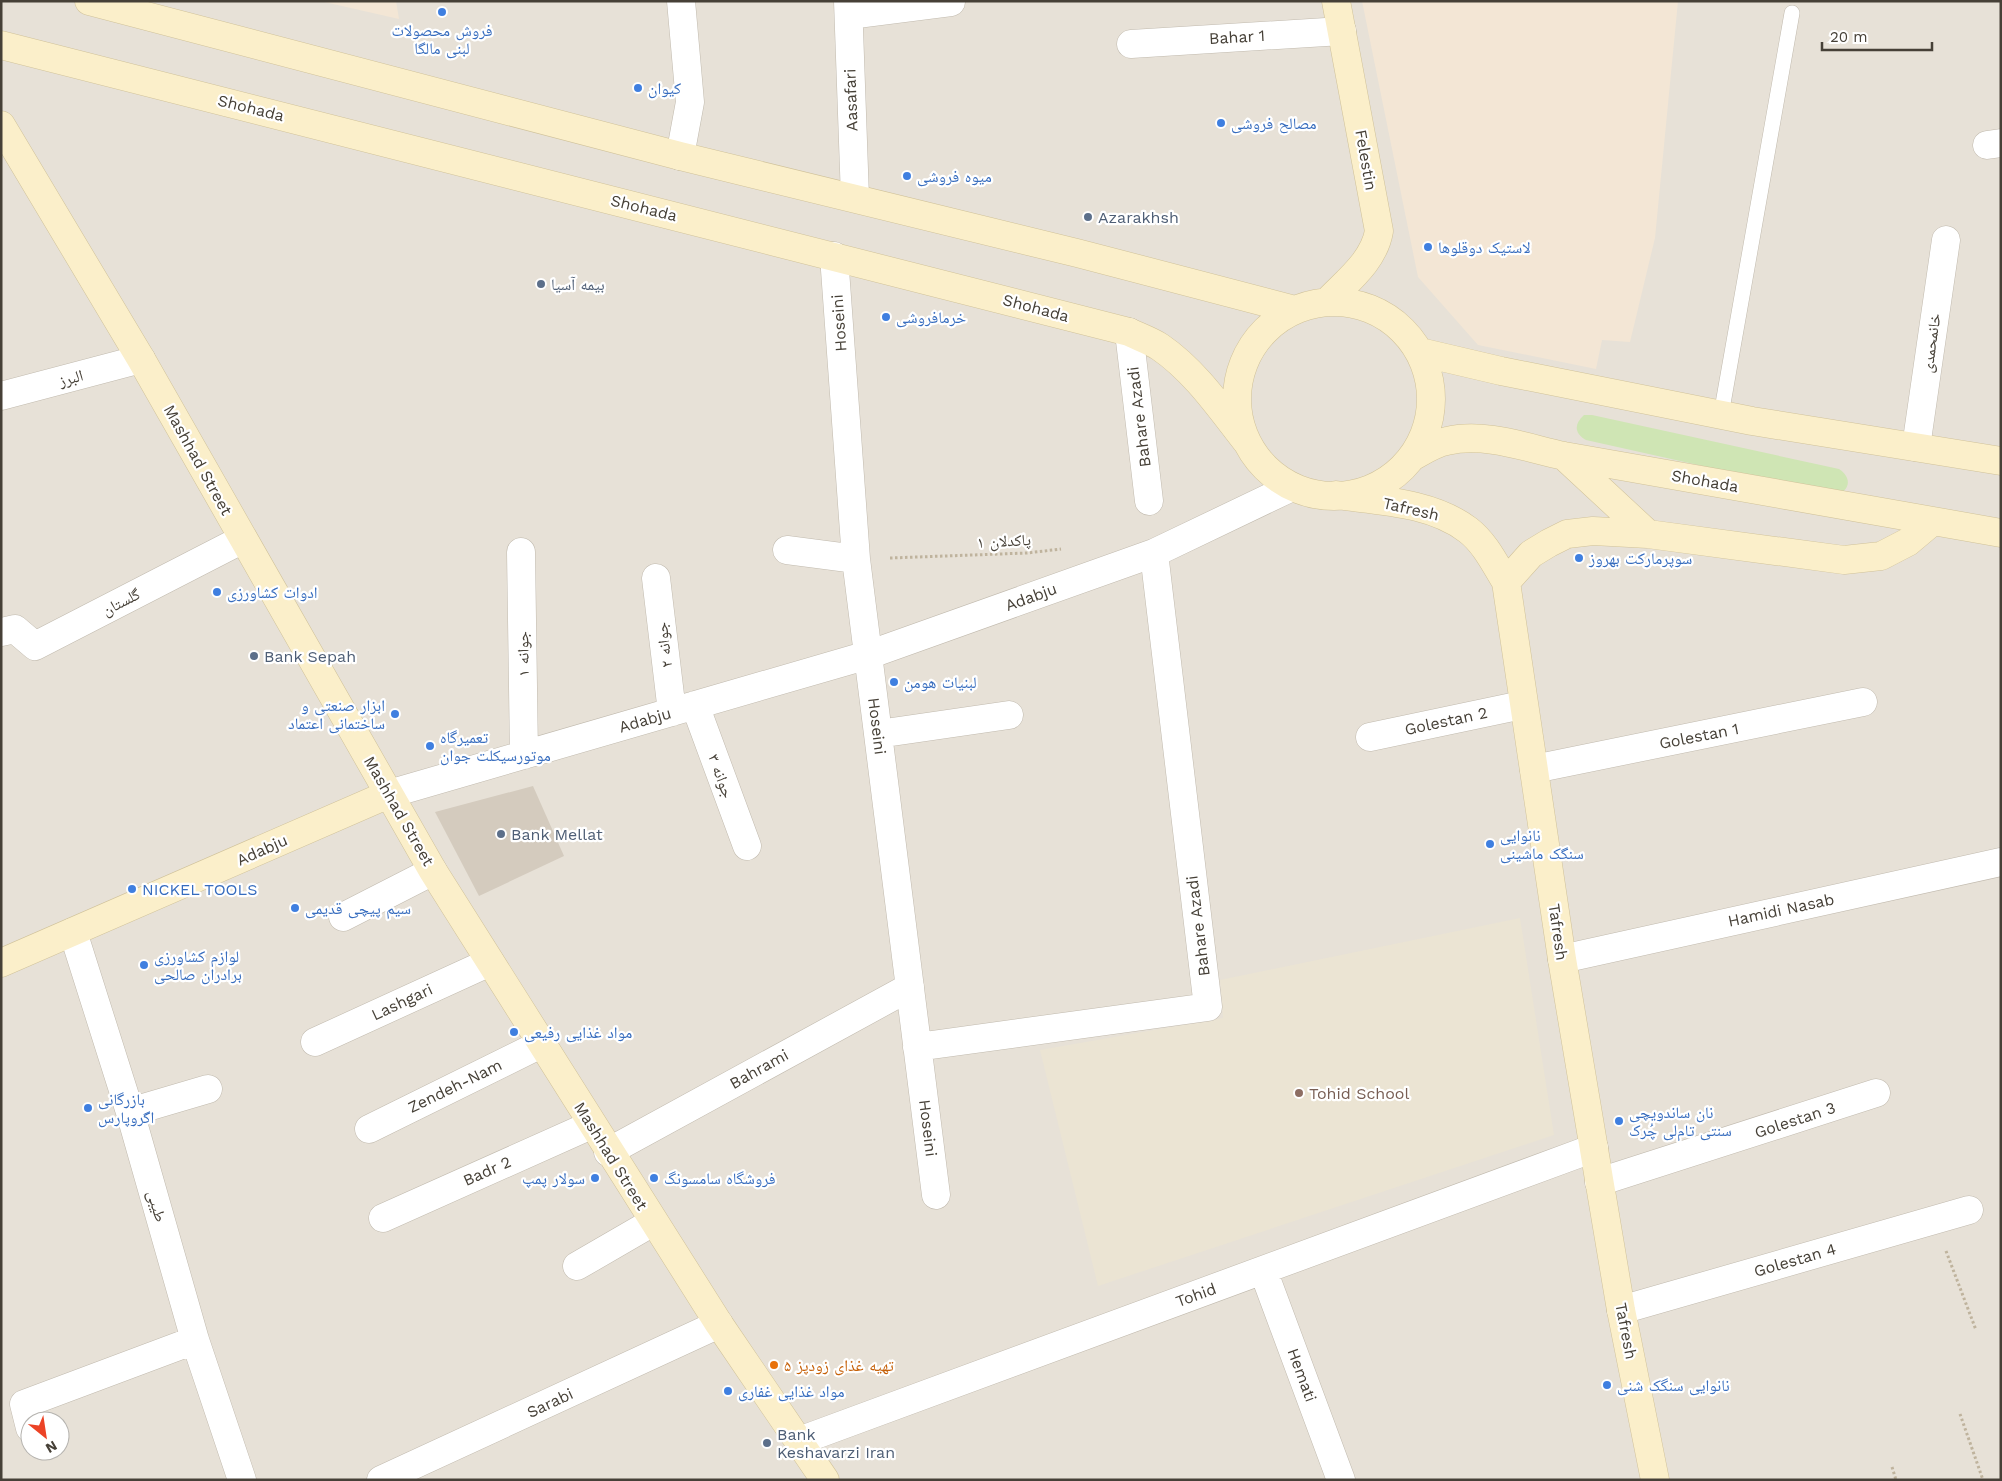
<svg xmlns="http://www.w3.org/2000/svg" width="2002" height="1481" font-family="'Work Sans','Noto Naskh Arabic',sans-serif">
	<rect width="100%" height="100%" fill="#f3f0e8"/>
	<path fill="#e7e1d7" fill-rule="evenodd" d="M1,1H2001V1480H1ZM30,1421H60V1451H30Z"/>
	<path fill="#f3e6d5" d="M320,1H396L399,19Z
		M1362,1H1678L1655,238L1630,342L1602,340L1596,369L1478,345L1418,277Z"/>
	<path fill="#ebe4d3" d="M1520,918L1554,1135L1098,1286L1040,1050L1223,1018L1220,980Z"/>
	<path fill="#cfe5b4" d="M1584,415H1592L1839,469C1853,478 1850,493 1833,495L1586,440C1574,433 1574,424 1584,415Z"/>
	<path fill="#d4cbbe" d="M533,786L564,856L479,896L435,812Z"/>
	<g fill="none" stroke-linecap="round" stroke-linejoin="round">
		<g stroke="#c1baae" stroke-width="16">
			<path id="lane" d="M1721,415L1792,13"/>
		</g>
		<g stroke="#c1baae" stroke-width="29">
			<path id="street" d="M848,1L855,198
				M849,15L951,2
				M1131,44L1342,31
				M1987,145L2001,143
				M680,156L690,102L681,1
				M834,256L856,559L936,1195
				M1129,332L1149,501
				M1,396L141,359
				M1916,447L1946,240
				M787,550L856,559
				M521,552L524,755
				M656,578L672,712
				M1,632L15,629L35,646L243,539
				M695,705L747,846
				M878,734L1009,715
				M1370,737L1522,705
				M1534,769L1863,702
				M389,794L868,655L1154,553L1292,487
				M343,917L433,871
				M73,932L130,1112L195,1340L242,1480
				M1562,959L2001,862
				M315,1042L490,962
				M917,1047L1208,1007L1154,553
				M130,1112L208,1089
				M369,1129L541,1044
				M608,1152L910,987
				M1599,1182L1876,1093
				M383,1218L591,1125
				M577,1266L653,1222
				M1263,1270L1341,1480
				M1621,1310L1969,1210
				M30,1428L24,1404L195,1340
				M799,1441L1594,1148
				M381,1480L719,1324"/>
		</g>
		<g stroke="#d0c29a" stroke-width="29">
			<path id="secondary" d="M89,1L680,156L1077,253L1295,310
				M1,45L1129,332C1139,337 1151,341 1160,347C1195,371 1220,408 1246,441
				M1,125L141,359L433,871L719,1324L825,1480
				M1237 399a97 97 0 1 1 194 0a97 97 0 1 1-194 0Z
				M1327,302C1347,281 1374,261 1379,231L1336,1
				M1420,352L1501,371L1752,421L2001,461
				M1564,456L1648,534
				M1412,457C1423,451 1435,443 1447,441C1485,432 1527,448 1564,456L2001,533
				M1336,495C1380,501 1431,502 1468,530C1485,543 1495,564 1506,582L1562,959L1621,1310L1655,1480
				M1506,582L1531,554L1549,543L1567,534L1593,531L1648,534L1844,560L1881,556L1908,542L1933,521
				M1,963L389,794"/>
		</g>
		<path stroke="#bfb39d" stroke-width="3" stroke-dasharray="2.5 2.5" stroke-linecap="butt" d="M890,558L1027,553L1061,549
			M1946,1251L1976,1330
			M1960,1414L1983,1480
			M1892,1467L1896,1480"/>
		<use href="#lane" stroke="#fff" stroke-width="15"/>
		<use href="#street" stroke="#fff" stroke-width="28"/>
		<use href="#secondary" stroke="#fbefca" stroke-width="28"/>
	</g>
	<g fill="#3f7fe0" stroke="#fff" stroke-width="2">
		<circle cx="442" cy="12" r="5"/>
		<circle cx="638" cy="88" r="5"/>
		<circle cx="1221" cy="123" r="5"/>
		<circle cx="907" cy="176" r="5"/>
		<circle cx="1428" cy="247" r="5"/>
		<circle cx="886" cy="317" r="5"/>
		<circle cx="1579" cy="558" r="5"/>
		<circle cx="217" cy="592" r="5"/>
		<circle cx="894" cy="682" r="5"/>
		<circle cx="395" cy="714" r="5"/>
		<circle cx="430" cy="746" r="5"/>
		<circle cx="1490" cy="844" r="5"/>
		<circle cx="132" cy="889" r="5"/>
		<circle cx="295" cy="908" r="5"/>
		<circle cx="144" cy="965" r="5"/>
		<circle cx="514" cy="1032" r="5"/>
		<circle cx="88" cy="1108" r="5"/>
		<circle cx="1619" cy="1121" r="5"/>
		<circle cx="595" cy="1178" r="5"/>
		<circle cx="654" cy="1178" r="5"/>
		<circle cx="1607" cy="1385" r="5"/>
		<circle cx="728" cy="1391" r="5"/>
	</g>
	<g fill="#5c6f8a" stroke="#fff" stroke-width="2">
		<circle cx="1088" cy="217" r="5"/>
		<circle cx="541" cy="284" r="5"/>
		<circle cx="254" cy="656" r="5"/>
		<circle cx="501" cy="834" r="5"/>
		<circle cx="767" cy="1443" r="5"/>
	</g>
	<circle fill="#8d6e63" stroke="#fff" stroke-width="2" cx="1299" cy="1093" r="5"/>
	<circle fill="#e8710a" stroke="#fff" stroke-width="2" cx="774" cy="1365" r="5"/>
	<g text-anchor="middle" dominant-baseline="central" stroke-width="4.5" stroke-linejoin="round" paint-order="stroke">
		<g font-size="16" fill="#366cbe" stroke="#fff" text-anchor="start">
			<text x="442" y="30" text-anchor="middle">فروش محصولات<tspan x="442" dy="18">لبنی مالگا</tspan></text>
			<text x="648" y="88">کیوان</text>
			<text x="1231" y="123">مصالح فروشی</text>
			<text x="917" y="176">میوه فروشی</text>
			<text x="1438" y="247">لاستیک دوقلوها</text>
			<text x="896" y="317">خرمافروشی</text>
			<text x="1589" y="558">سوپرمارکت بهروز</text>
			<text x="227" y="592">ادوات کشاورزی</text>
			<text x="904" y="682">لبنیات هومن</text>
			<text x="385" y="705" text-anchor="end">ابزار صنعتی و<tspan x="385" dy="18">ساختمانی اعتماد</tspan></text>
			<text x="440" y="737">تعمیرگاه<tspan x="440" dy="18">موتورسیکلت جوان</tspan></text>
			<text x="1500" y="835">نانوایی<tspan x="1500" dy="18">سنگک ماشینی</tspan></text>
			<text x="142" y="889">NICKEL TOOLS</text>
			<text x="305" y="908">سیم پیچی قدیمی</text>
			<text x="154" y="956">لوازم کشاورزی<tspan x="154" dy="18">برادران صالحی</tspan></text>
			<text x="524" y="1032">مواد غذایی رفیعی</text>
			<text x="98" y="1099">بازرگانی<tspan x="98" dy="18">اگروپارس</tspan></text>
			<text x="1629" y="1112">نان ساندویچی<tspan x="1629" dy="18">سنتی تام‌لی چُرک</tspan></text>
			<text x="585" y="1178" text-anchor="end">سولار پمپ</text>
			<text x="664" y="1178">فروشگاه سامسونگ</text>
			<text x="1617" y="1385">نانوایی سنگک شنی</text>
			<text x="738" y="1391">مواد غذایی غفاری</text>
		</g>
		<g font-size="16" fill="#464037" stroke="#fff">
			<text transform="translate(1237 37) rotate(-3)">Bahar 1</text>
			<text transform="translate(851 100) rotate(-92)">Aasafari</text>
			<text transform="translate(251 108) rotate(14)">Shohada</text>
			<text transform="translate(1366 160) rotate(80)">Felestin</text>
			<text transform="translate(644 208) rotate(14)">Shohada</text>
			<text transform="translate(1036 308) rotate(15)">Shohada</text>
			<text transform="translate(839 323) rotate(-94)">Hoseini</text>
			<text transform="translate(1931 343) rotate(-82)">خانمحمدی</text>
			<text transform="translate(71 378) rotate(-15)">البرز</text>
			<text transform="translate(1139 417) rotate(-97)">Bahare Azadi</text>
			<text transform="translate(198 460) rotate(61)">Mashhad Street</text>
			<text transform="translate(1705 481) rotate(10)">Shohada</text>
			<text transform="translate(1411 509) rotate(13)">Tafresh</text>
			<text transform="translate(1004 541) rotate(-3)">پاکدلان ۱</text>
			<text transform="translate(1031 597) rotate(-20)">Adabju</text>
			<text transform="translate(121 602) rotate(-27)">گلستان</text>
			<text transform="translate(664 645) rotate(-97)">جوانه ۲</text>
			<text transform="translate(523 654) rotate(-91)">جوانه ۱</text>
			<text transform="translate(645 720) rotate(-16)">Adabju</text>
			<text transform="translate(1446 721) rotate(-12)">Golestan 2</text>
			<text transform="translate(877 726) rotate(83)">Hoseini</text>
			<text transform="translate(1699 736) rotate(-11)">Golestan 1</text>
			<text transform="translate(721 776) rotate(70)">جوانه ۳</text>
			<text transform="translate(399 811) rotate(60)">Mashhad Street</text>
			<text transform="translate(262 850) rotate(-24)">Adabju</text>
			<text transform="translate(1781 910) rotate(-12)">Hamidi Nasab</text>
			<text transform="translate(1198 926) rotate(-97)">Bahare Azadi</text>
			<text transform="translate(1558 932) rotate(82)">Tafresh</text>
			<text transform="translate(402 1002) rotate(-25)">Lashgari</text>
			<text transform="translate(759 1069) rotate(-29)">Bahrami</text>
			<text transform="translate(455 1086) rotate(-26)">Zendeh-Nam</text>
			<text transform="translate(1795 1120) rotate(-18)">Golestan 3</text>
			<text transform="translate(928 1128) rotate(83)">Hoseini</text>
			<text transform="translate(611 1156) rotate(58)">Mashhad Street</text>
			<text transform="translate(487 1171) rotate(-24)">Badr 2</text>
			<text transform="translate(157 1206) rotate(74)">طیبی</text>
			<text transform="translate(1795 1260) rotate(-16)">Golestan 4</text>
			<text transform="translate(1196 1295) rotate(-20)">Tohid</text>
			<text transform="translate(1626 1331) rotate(79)">Tafresh</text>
			<text transform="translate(1302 1375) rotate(70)">Hemati</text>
			<text transform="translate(550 1403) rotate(-25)">Sarabi</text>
		</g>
		<g font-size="16" fill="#4e5e75" stroke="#fff" text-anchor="start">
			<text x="1098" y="217">Azarakhsh</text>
			<text x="551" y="284">بیمه آسیا</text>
			<text x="264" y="656">Bank Sepah</text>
			<text x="511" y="834">Bank Mellat</text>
			<text x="777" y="1434">Bank<tspan x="777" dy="18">Keshavarzi Iran</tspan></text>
		</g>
		<g font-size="16" fill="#785e54" stroke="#fff" text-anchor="start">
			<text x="1309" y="1093">Tohid School</text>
		</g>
		<g font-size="16" fill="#c56008" stroke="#fff" text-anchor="start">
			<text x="784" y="1365">تهیه غذای زودپز ۵</text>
		</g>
	</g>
	<rect width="2002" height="1481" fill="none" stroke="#464037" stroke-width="5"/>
	<g transform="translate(45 1436) rotate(150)"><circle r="24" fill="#ffffff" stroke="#b5b3af"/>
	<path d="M0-4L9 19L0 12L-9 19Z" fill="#ec4326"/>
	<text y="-8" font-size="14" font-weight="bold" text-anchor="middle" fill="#464037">N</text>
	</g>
	<path d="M1822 42v8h110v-8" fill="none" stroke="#464037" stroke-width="2.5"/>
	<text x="1830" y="42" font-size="15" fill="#464037" stroke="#ffffff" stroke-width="4" paint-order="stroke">20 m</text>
</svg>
